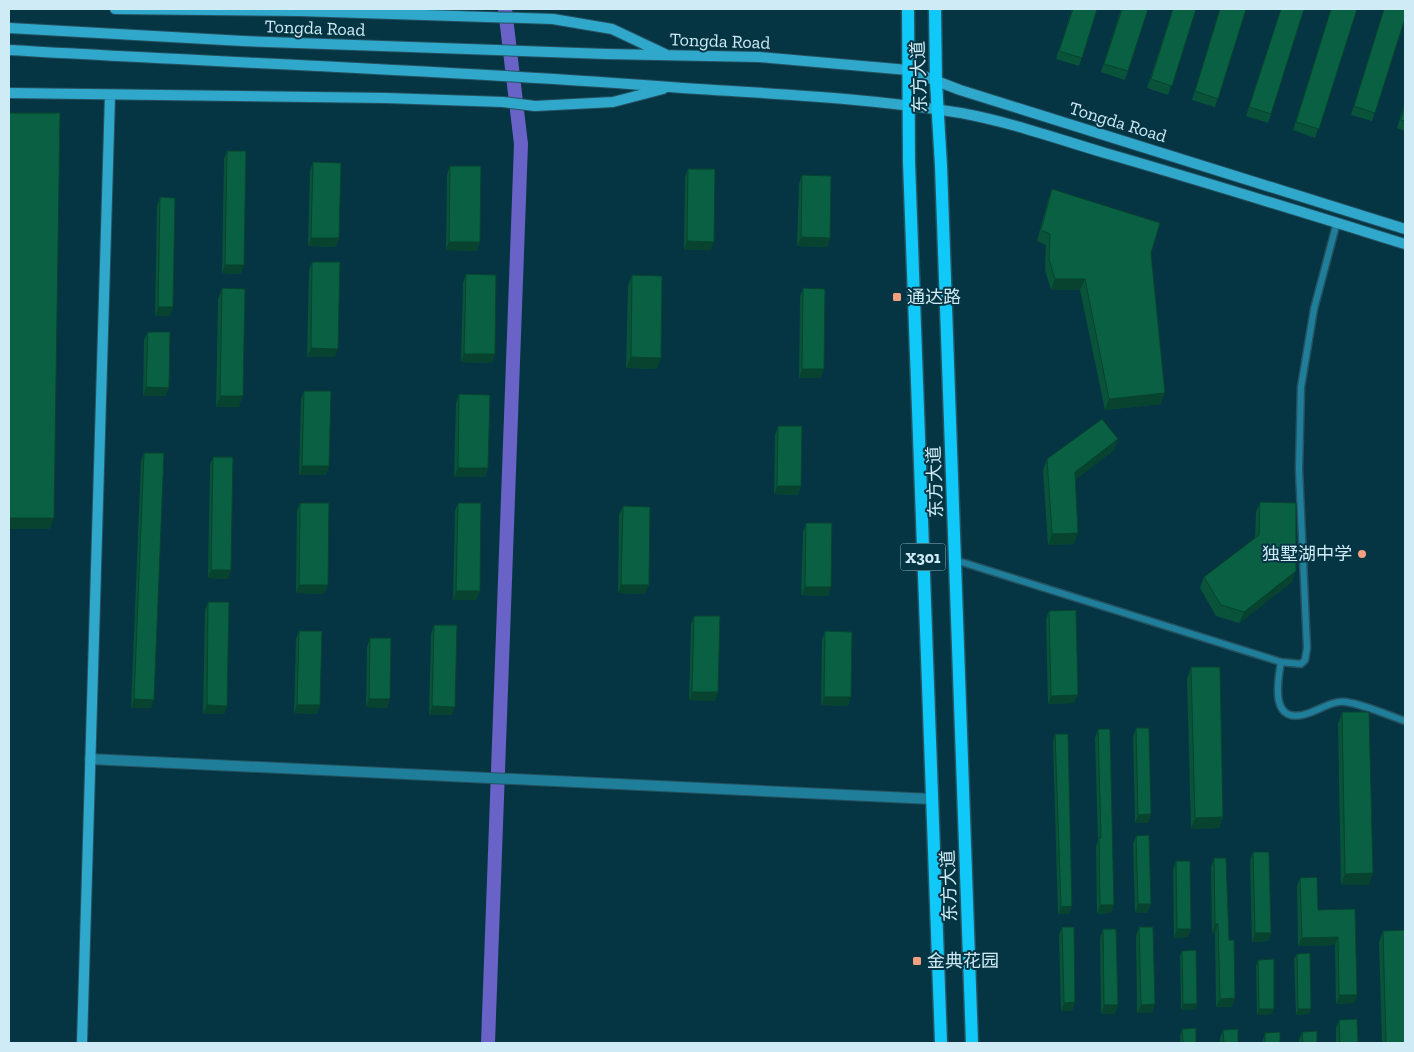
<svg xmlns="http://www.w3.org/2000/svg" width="1414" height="1052" font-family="'Zilla Slab','Noto Sans SC',serif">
	<rect width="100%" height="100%" fill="#053543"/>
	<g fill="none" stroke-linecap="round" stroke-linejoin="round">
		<path stroke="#6963c7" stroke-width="14" d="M488,1043L521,144L505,9"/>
		<g stroke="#255260" stroke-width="9">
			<path id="lane" d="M955,560L1281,662L1301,664L1305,660L1307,648L1299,469L1301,387L1314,309L1337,222
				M1281,662C1277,684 1270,727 1309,713C1321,709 1334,700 1346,702C1366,705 1387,715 1405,721"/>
		</g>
		<g stroke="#255260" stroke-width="12">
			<path id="street" d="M90,759L932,799"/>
		</g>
		<g stroke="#255260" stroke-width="12">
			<path id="secondary" d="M115,9L299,11L553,19L612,29L665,54
				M9,28L243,41L606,54L759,57L908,70L960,90L1405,229
				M9,50C229,63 450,70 670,87C767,94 865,97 961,113C1010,122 1058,139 1105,153C1206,182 1305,213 1405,244
				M9,93L386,98L503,102L535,106L613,102L663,89
				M82,1043L110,95"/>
		</g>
		<g stroke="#255260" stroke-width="15">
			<path id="primary" d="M908,9L909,162L941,1043
				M935,9L936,82L941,166L972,1043"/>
		</g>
		<use href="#lane" stroke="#1f7f9b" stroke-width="6"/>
		<use href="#street" stroke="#1f7f9b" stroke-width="10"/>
		<use href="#secondary" stroke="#30a8cc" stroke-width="10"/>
		<use href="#primary" stroke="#10c9f8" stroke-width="12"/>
	</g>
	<path fill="#09533a" d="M1072,9H1097L1079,66L1056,59Z
		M1121,9L1128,71L1125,80L1101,72Z
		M1173,9H1196L1168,95L1147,88Z
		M1220,9H1246L1215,107L1192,100Z
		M1281,9L1271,114L1268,123L1246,116Z
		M1331,9H1357L1315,138L1293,130Z
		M1384,9H1405L1372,121L1351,115Z
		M1405,102V131L1397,128Z
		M227,151L241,274L222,273L224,159Z
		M313,162L339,238L336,247L308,246L310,171Z
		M450,166L477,251L446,250L447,174Z
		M688,169L711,250H684L685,177Z
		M802,175L830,238L827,247L797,246L799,184Z
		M1052,189L1151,253L1161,404L1105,410L1080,290H1051L1045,270L1046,245L1037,241L1048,200Z
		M160,197L170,316H155L157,206Z
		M312,262L335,357H307L309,270Z
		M466,274L492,363L461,362L463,283Z
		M632,275L657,369L626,368L628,286Z
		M222,288L239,407H216L218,300Z
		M803,288L821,378H799L800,297Z
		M148,332L166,396H143L144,340Z
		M304,391L329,466L326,475H299L301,399Z
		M459,394L488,468L485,477H454L456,403Z
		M778,426L801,486L798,495L774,494L775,435Z
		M1114,450L1075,480L1074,544L1048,545L1043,470L1047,459Z
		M144,453L151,708H131L141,462Z
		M213,457L228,579L208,578L210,465Z
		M1260,502L1292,582L1239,623L1216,616L1200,588L1204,577L1255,538L1256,513Z
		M300,503L324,594L296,593L297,511Z
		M458,503L480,591L476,600H453L455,511Z
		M623,506L645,594L618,593L619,515Z
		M806,523L828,596L801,595L803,532Z
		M208,602L227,706L224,714H203L205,610Z
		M1049,611L1074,703L1048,704L1046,619Z
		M694,616L718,692L715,701L689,700L691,624Z
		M434,625L452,715H429L431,634Z
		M299,631L320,705L317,714L294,713L296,639Z
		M825,631L848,706L821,705L822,640Z
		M370,638L387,708L366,707L367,647Z
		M1191,667L1223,817L1219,828L1191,829L1187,679Z
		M1342,712L1369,885H1341L1338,724Z
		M1136,728L1151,814L1148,823H1135L1133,737Z
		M1098,729L1114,905L1111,913L1097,914L1096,846L1098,841L1095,738Z
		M1055,734L1069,914H1058L1053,742Z
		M1136,836L1151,904L1147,913H1135L1133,844Z
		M1253,852L1268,941L1252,942L1250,861Z
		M1214,858L1232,1007H1216L1215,933H1212L1211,867Z
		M1176,861L1191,929L1188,937L1174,938L1173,870Z
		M1300,878L1318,910L1355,909L1357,995L1354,1003L1336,1004L1335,945L1298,946L1297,886Z
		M1062,927L1075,1002L1072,1011H1061L1059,935Z
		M1139,927L1152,1013H1137L1136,936Z
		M1103,929L1115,1014H1101L1100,938Z
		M1383,931L1405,1043H1382L1379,942Z
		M1182,951L1197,1004L1195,1009L1181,1010L1180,956Z
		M1297,954L1311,1009L1309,1014L1296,1015L1294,959Z
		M1258,960L1272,1014L1257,1015L1256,966Z
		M1339,1020L1358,1043H1336V1028Z
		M1182,1029L1196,1043H1180V1036Z
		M1223,1030L1238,1043H1220V1038Z
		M1302,1032L1317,1043H1299V1040Z
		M1265,1033L1280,1043H1262Z"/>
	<path fill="#07432f" d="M801,237L830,238L827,247L797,246Z
		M311,238H339L336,247L308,246Z
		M687,241L714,242L711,250H684Z
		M449,242H480L477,251L446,250Z
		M225,265H244L241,274L222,273Z
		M1055,279H1085L1080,290H1051Z
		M158,307H173L170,316H155Z
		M311,348L338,349L335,357H307Z
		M464,354H495L492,363L461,362Z
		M631,357L661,358L657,369L626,368Z
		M802,369H824L821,378H799Z
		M146,387L169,388L166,396H143Z
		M1165,393L1161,404L1105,410L1109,399Z
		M220,396H243L239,407H216Z
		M1118,439L1114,450L1071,483L1075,472Z
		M302,466H329L326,475H299Z
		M458,468H488L485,477H454Z
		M777,486H801L798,495L774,494Z
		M9,518H54L50,529H9Z
		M1078,533L1074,544L1048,545L1052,534Z
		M211,570H231L228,579L208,578Z
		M1296,571L1292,582L1239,623L1244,612Z
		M299,585H328L324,594L296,593Z
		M621,585H649L645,594L618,593Z
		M805,587H831L828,596L801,595Z
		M456,591H480L476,600H453Z
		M692,692H718L715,701L689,700Z
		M1078,695L1074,703L1048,704L1051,696Z
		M824,697H851L848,706L821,705Z
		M134,699L154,700L151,708H131Z
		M369,699H390L387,708L366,707Z
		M207,705L227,706L224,714H203Z
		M297,705H320L317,714L294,713Z
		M432,706L455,707L452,715H429Z
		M1151,814L1148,823H1135L1138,815Z
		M1223,817L1219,828L1191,829L1195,818Z
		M1373,873L1369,885H1341L1345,874Z
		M1138,904H1151L1147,913H1135Z
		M1100,905H1114L1111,913L1097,914Z
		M1072,906L1069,914H1058L1061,907Z
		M1215,924H1218L1215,933H1212Z
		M1177,929H1191L1188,937L1174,938Z
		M1255,933H1271L1268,941L1252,942Z
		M1338,937L1335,945L1298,946L1302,938Z
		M1339,995H1357L1354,1003L1336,1004Z
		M1235,998L1232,1007H1216L1220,999Z
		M1075,1002L1072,1011H1061L1064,1003Z
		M1155,1004L1152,1013H1137L1141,1005Z
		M1183,1004H1197L1195,1009L1181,1010Z
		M1104,1005H1118L1115,1014H1101Z
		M1259,1009H1274L1272,1014L1257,1015Z
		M1298,1009H1311L1309,1014L1296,1015Z"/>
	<path fill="#0a6043" stroke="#07432f" d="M1073,9H1097L1082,58L1059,51Z
		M1122,9H1148L1128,71L1104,64Z
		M1173,9H1196L1172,86L1151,79Z
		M1220,9H1246L1218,99L1195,91Z
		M1281,9H1304L1271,114L1249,107Z
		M1331,9H1357L1319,129L1296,122Z
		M1384,9H1405V18L1375,113L1354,106Z
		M1405,104V121L1401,120Z
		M9,113H60L54,518H9Z
		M227,151H246L244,265H225Z
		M313,162L341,163L339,238H311Z
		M450,166H481L480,242H449Z
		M688,169H715L714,242L687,241Z
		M802,175L831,176L830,238L801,237Z
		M1052,189L1160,223L1151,253L1165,393L1109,399L1085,279H1055L1049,259L1050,234L1041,230Z
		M160,197L175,198L173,307H158Z
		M312,262H340L338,349L311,348Z
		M466,274L496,275L495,354H464Z
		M632,275L662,276L661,358L631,357Z
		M222,288L245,289L243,396H220Z
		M803,288L825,289L824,369H802Z
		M148,332H170L169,388L146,387Z
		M304,391H331L329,466H302Z
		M459,394L490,395L488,468H458Z
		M1102,419L1118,439L1075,472L1078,533L1052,534L1047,459Z
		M778,426H802L801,486H777Z
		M144,453H164L154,700L134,699Z
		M213,457H233L231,570H211Z
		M1260,502L1296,503V571L1244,612L1221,605L1204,577L1259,535Z
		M300,503H329L328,585H299Z
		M458,503H481L480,591H456Z
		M623,506L650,507L649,585H621Z
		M806,523H832L831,587H805Z
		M208,602H229L227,706L207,705Z
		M1076,610L1078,695L1051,696L1049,611Z
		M694,616H720L718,692H692Z
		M434,625H457L455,707L432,706Z
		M299,631H322L320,705H297Z
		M825,631L852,632L851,697H824Z
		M370,638H391L390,699H369Z
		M1191,667H1220L1223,817L1195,818Z
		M1342,712H1369L1373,873L1345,874Z
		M1136,728H1149L1151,814L1138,815Z
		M1098,729H1110L1114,905H1100L1099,838H1101Z
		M1055,734H1068L1072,906L1061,907Z
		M1149,835L1151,904H1138L1136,836Z
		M1253,852H1269L1271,933H1255Z
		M1214,858H1226L1229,940H1234L1235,998L1220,999L1218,924H1215Z
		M1176,861H1190L1191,929H1177Z
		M1317,877L1318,910L1355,909L1357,995H1339L1338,937L1302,938L1300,878Z
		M1062,927H1074L1075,1002L1064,1003Z
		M1139,927H1153L1155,1004L1141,1005Z
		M1103,929H1116L1118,1005H1104Z
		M1405,930V1043H1386L1383,931Z
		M1196,950L1197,1004H1183L1182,951Z
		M1310,953L1311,1009H1298L1297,954Z
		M1274,959V1009H1259L1258,960Z
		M1357,1019L1358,1043H1340L1339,1020Z
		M1196,1028V1043H1183L1182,1029Z
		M1238,1029V1043H1224L1223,1030Z
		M1317,1031V1043H1303L1302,1032Z
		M1280,1032V1043H1265V1033Z"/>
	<g fill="#f2a07f" stroke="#053543" stroke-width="2">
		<rect x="892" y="292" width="10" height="10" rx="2.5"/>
		<circle cx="1362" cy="554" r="5"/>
		<rect x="912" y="956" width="10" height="10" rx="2.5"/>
	</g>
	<g text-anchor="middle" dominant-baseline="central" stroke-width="4" stroke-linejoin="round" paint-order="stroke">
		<rect fill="#053543" stroke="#92b4c0" stroke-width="1" x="900.5" y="543.5" width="45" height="27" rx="4"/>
		<g font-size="16" font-weight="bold" fill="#cfebf6">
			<text x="923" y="557">X301</text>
		</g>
		<g font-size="18" fill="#cfebf6" stroke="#053543">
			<text transform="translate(315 28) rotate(2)">Tongda Road</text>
			<text transform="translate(720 41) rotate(2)">Tongda Road</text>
			<text transform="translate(919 77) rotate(-92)">东方大道</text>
			<text transform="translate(1118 122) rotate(17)">Tongda Road</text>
			<text transform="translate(935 482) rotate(-92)">东方大道</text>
			<text transform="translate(949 886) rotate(-92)">东方大道</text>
		</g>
		<g font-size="18" fill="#cfebf6" stroke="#053543" text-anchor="start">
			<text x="907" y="297">通达路</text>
			<text x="1352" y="554" text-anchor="end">独墅湖中学</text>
			<text x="927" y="961">金典花园</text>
		</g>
	</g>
	<rect width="1414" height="1052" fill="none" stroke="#cfebf6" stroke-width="20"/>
</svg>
